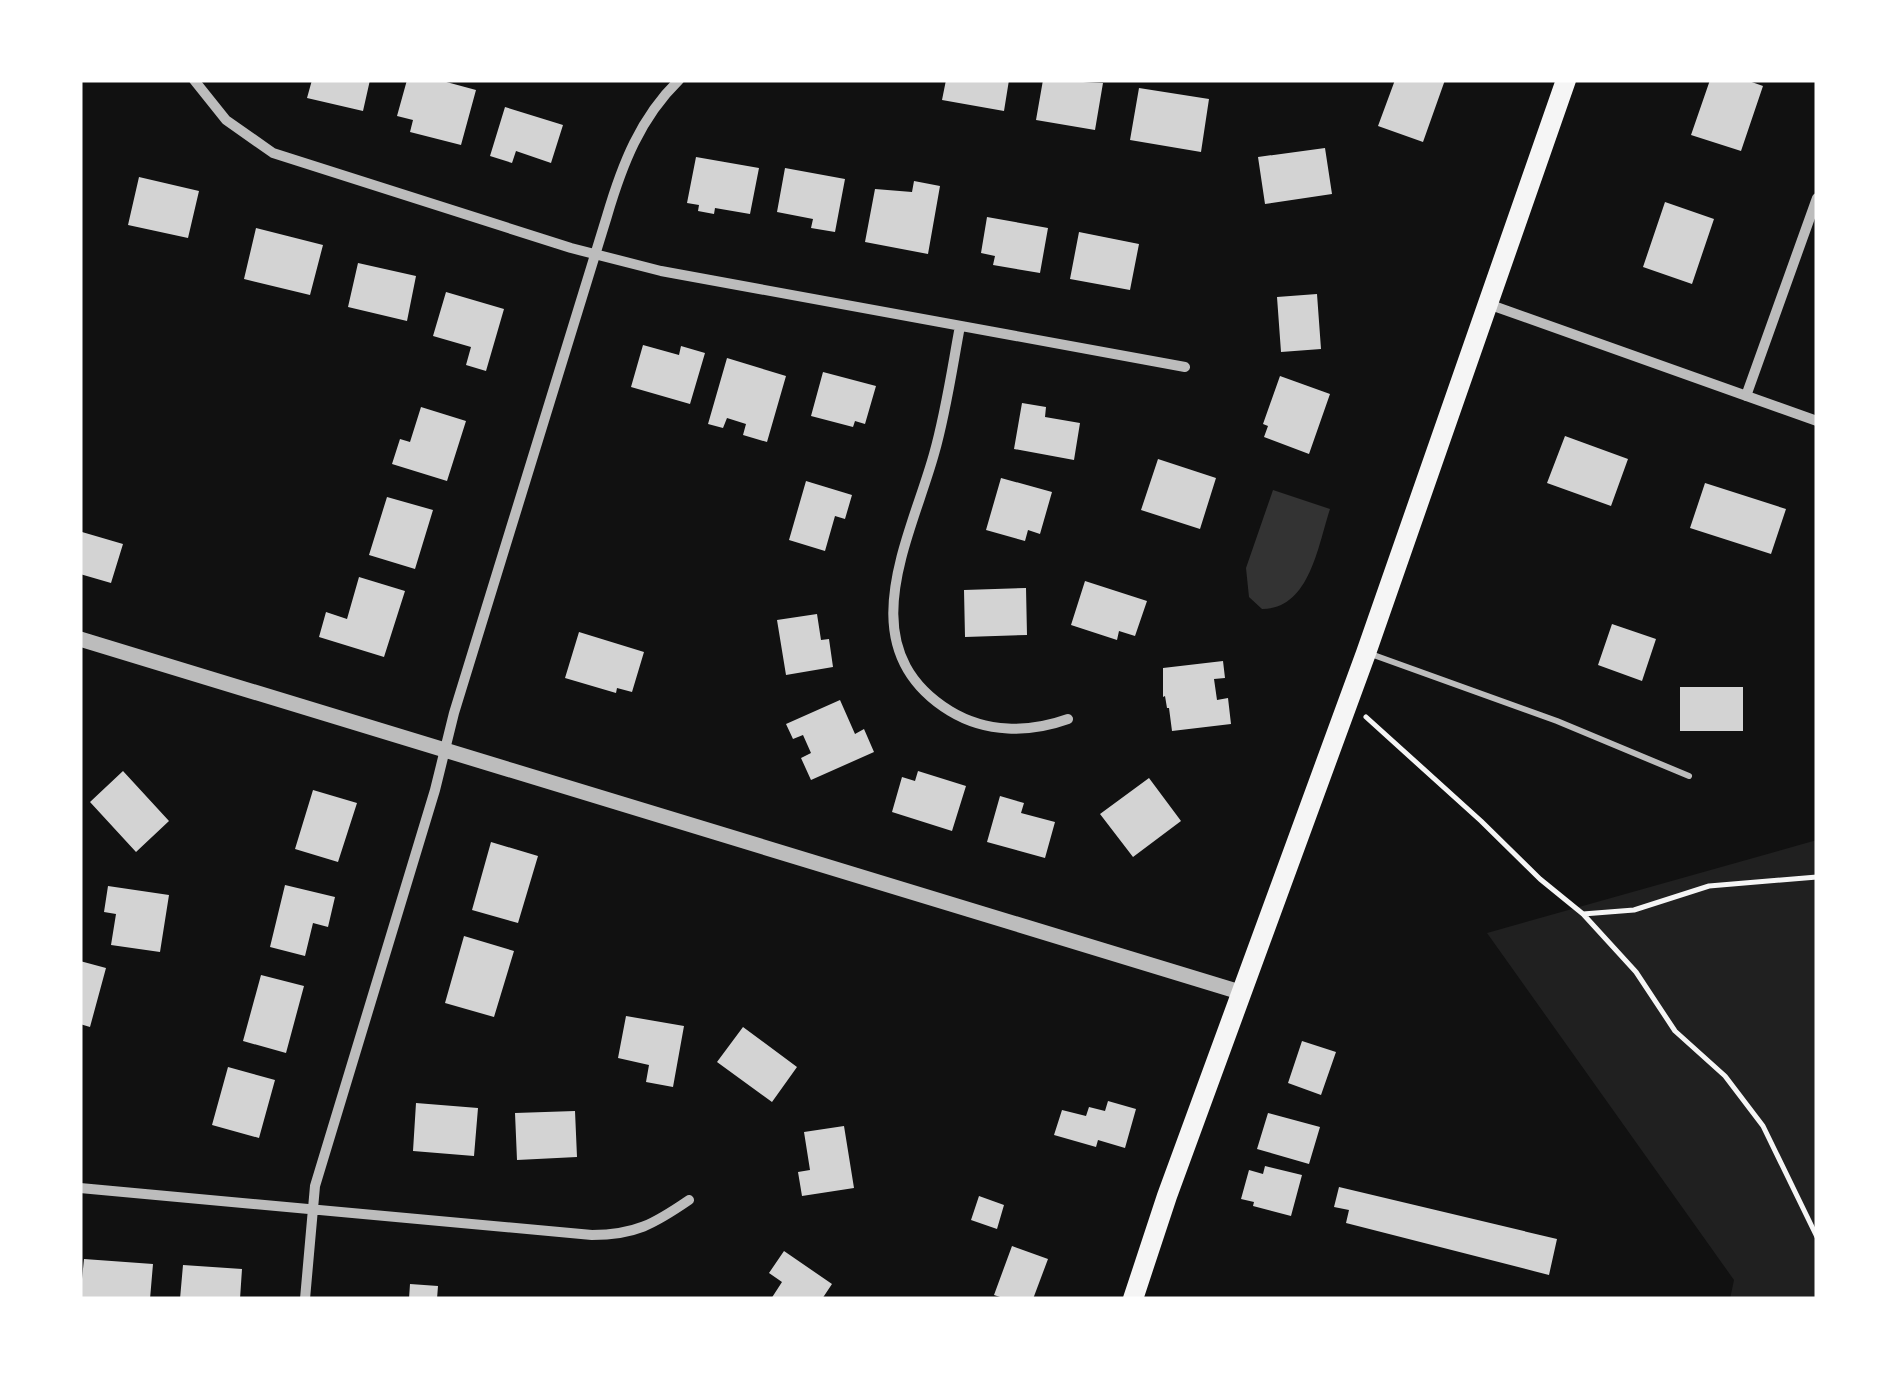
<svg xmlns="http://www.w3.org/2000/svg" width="1897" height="1379" font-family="'Zilla Slab',serif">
	<rect width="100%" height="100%" fill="#111"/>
	<path fill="#202020" d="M1817,840V1299H1730L1734,1280L1487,933Z"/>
	<path fill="#333" d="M1273,490L1330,509C1318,545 1310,609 1262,609L1249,597L1246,568Z"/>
	<path fill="#d3d3d3" d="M312,80H370L363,111L307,98Z
		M407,80H439L476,90L461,145L410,132L413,120L397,116Z
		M946,80H1009L1004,111L942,100Z
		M1043,80L1103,83L1095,130L1036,120Z
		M1395,80H1445L1423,142L1378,126Z
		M1710,80H1746L1763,86L1741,151L1691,135Z
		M1139,88L1209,99L1201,152L1130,140Z
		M505,107L563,125L551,163L516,151L512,163L490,156Z
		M1325,148L1332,194L1265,204L1258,157Z
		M696,157L759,168L750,214L715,208L714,214L698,211L699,205L687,203Z
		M785,168L845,179L835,232L811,228L813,219L777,212Z
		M139,177L199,191L188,238L128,225Z
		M914,181L940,186L928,254L865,242L875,189L912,192Z
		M1665,202L1714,219L1692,284L1643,267Z
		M987,217L1048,228L1040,273L993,265L995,256L981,253Z
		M256,228L323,245L310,295L244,279Z
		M1079,232L1139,244L1130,290L1070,279Z
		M358,263L416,276L407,321L348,307Z
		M446,292L504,309L486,371L466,365L471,347L433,336Z
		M1317,294L1321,349L1281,352L1277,297Z
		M643,345L679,355L681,346L705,353L690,404L631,387Z
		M727,358L786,376L767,442L743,435L746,424L727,418L723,428L708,424Z
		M823,372L876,386L865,424L855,421L853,427L811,416Z
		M1280,376L1330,394L1309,454L1264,437L1268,426L1263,424Z
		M1022,403L1046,407L1045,417L1080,423L1074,460L1014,449Z
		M421,407L466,421L447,481L392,464L400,439L410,442Z
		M1565,436L1628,459L1611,506L1547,483Z
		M1158,459L1216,478L1200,529L1141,510Z
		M1001,478L1052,492L1040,534L1028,530L1025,541L986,530Z
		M806,481L852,495L845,519L835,516L825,551L789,540Z
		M1705,483L1786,509L1771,554L1690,528Z
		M387,497L433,510L415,569L369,555Z
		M82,532L123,544L111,583L80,574Z
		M359,577L405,591L384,657L319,637L326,612L347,619Z
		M1085,581L1147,601L1135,636L1119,631L1117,640L1071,625Z
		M1026,588L1027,635L965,637L964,590Z
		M817,614L821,640L829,639L833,667L786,675L777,620Z
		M1612,624L1656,639L1642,681L1598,665Z
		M579,632L644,652L632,692L617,688L616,693L565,678Z
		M1223,661L1225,678L1214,679L1217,700L1228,698L1231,724L1172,731L1169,708H1167L1165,696L1163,697V668Z
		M1680,687H1743V731H1680Z
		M840,700L855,734L864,729L874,752L811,780L801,758L811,753L803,735L793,739L786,724Z
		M123,771L169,821L136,852L90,802Z
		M918,771L966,786L952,831L892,812L902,777L915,781Z
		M1149,778L1181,821L1133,857L1100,814Z
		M313,790L357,803L338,862L295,849Z
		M1000,796L1024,803L1021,813L1055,822L1045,858L987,842Z
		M491,842L538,856L518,923L472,910Z
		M285,885L335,897L328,927L313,923L305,956L270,947Z
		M108,886L169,895L160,952L111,945L116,914L104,912Z
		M464,936L514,951L494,1017L445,1003Z
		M80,961L106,968L90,1027L80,1024Z
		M261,975L304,986L286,1053L243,1041Z
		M626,1016L684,1026L673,1087L646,1082L649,1065L618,1058Z
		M743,1027L797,1067L772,1102L717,1062Z
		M1302,1041L1336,1052L1321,1095L1288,1083Z
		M228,1067L275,1080L259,1138L212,1125Z
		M1108,1101L1136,1109L1125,1148L1098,1140L1096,1147L1054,1135L1062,1110L1086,1116L1089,1107L1105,1111Z
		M416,1103L478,1108L474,1156L413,1151Z
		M575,1111L577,1157L517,1160L515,1113Z
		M1268,1113L1320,1127L1309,1164L1257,1149Z
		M844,1126L854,1188L802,1196L798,1172L810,1170L804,1132Z
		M1265,1166L1302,1175L1291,1216L1253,1206L1254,1202L1241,1199L1249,1170L1263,1174Z
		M1339,1187L1557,1239L1549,1275L1346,1223L1349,1210L1334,1207Z
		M979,1196L1004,1205L997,1229L971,1220Z
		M1012,1246L1048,1259L1033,1299H1006L994,1295Z
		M784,1251L832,1284L822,1299H771L782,1282L769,1273Z
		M84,1259L153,1264L150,1299H80Z
		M183,1265L242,1269L240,1299H180Z
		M410,1284L438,1286L437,1299H409Z"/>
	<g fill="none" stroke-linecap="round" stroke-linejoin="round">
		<path stroke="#f5f5f5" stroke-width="5" d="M1366,717L1481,821L1540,879L1583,914L1636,972L1675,1031L1725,1076L1763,1126L1817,1237
			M1583,914L1634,910L1709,886L1817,877"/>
		<path stroke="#bcbcbc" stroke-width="6" d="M1368,653L1557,721L1689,776"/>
		<path stroke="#bcbcbc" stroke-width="10" d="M194,80L226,120L273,153L571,248L661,271L1185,367
			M1488,304L1817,421
			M960,326C952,369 946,412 934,454C910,540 848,648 950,711C986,733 1029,733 1068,719
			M1746,396L1817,198
			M80,1188L592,1235C635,1235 654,1224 689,1200
			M305,1299L315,1186L435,790L454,713L607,216C622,165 640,118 679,80"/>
		<path stroke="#bcbcbc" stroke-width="15" d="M80,639L1243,993"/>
		<path stroke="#f5f5f5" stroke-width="20" d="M1133,1299L1167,1196L1366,653L1566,80"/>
	</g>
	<rect width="1897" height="1379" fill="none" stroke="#ffffff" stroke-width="165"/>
</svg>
